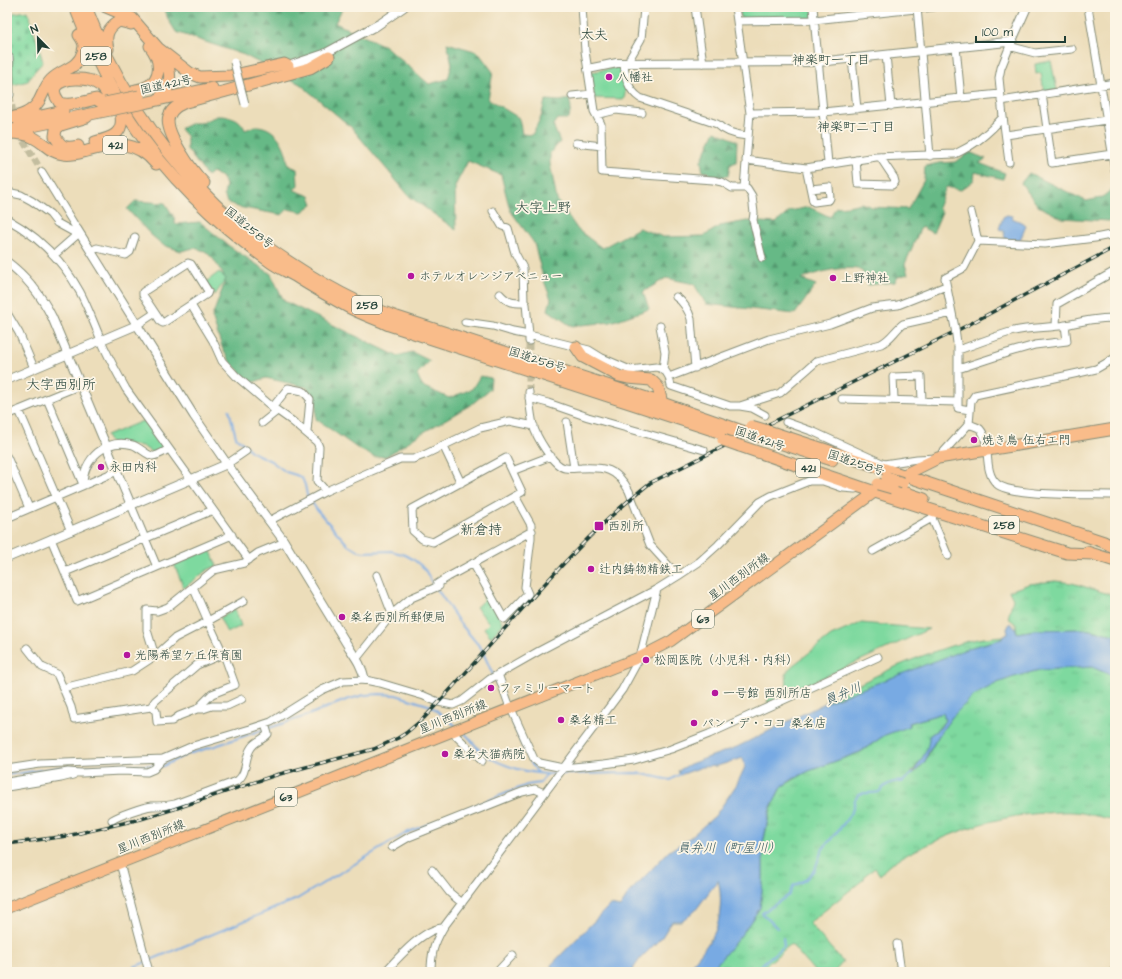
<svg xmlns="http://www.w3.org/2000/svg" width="1122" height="979" font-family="'Architects Daughter','Klee One',sans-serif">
	<defs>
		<pattern id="grass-tufts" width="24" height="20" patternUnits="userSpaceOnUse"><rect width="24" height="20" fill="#7ed99f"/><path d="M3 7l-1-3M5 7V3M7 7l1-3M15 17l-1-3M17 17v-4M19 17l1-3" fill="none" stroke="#6cbb8a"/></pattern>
		<pattern id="forest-firs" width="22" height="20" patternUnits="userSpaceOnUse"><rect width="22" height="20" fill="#66b986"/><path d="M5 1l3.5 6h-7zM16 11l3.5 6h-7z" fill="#53986e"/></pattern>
		<pattern id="cemetery-stones" width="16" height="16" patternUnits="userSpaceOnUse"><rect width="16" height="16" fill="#7ed99f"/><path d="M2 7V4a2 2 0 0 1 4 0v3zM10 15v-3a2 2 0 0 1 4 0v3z" fill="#6cbb8a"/></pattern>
	</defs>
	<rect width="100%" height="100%" fill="#fcf5e5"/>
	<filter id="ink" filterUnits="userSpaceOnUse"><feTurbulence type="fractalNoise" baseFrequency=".025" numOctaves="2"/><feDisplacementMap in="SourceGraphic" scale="8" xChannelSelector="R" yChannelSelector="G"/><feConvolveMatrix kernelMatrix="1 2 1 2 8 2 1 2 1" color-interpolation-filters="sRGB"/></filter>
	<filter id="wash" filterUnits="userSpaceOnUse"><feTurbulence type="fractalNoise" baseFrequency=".012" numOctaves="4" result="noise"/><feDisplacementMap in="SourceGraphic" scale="16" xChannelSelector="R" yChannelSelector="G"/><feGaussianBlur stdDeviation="0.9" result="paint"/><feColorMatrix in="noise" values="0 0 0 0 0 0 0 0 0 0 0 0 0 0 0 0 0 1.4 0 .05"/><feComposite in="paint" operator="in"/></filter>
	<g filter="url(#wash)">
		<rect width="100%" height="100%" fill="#ecddba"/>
		<path fill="url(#grass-tufts)" stroke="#4e8b6a" d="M1055,581L1072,583L1115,596V635L1084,629L1035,630L1017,633L1016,624L1008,618L1013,599L1009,591L1029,584Z
			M1003,636L1001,639L972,647L906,673L825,702C871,677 918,654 969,641C980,638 992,637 1003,636Z
			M1092,667L1115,677V820C1104,818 1093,815 1082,813C1071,811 1057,812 1046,813C1002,815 963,828 923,847C908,854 890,861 880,875L875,868L865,875L864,879L809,923L843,962L834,972H815L791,944L758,972H710L742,934L760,908L763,882V844L771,809L781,787L809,771L861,752L885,735L910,726V723L943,713L945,720L940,727L929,736C931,750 918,764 910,774H913C919,769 927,761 929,753L941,732L952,717L972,696L997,683L1013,677L1039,670Z"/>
		<path fill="url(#forest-firs)" stroke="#427b5d" d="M164,7H343L335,23L385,46L429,84L448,79L452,64L447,43L478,52L493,72L488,99L519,118L522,134L532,135L541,117L545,101L547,100L560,101L569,99L571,107L569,119H557L553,125L560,142L550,153V164L557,200L578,230L602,248L639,228L663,237L704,236L720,226L747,221L776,223L790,211L809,207L830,217L836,207L848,206L861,203L872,207L908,209L924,180L925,166L939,163L956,162L969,152L986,159L979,163L1005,173L1003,179L975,172L974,180L961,190L946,187L938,208L942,212L933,233L921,227L905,264L908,274L898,277L895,282L868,285L862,270C842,265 820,272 801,279L816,285L795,314L706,304L694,284L666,278L643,292L649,309L611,322L571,326L548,310L551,299L544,281L534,243L510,210L501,175L468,161L455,186L456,230L410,197L351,127L300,84L244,55L176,32L168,19Z
			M217,116C230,116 240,117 245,130C249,129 253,126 257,126C277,127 287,148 288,165L297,169L298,185L294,190L310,196L313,204L302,212L288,209L282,215L238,207L227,202L224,195L226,185L223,178L212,172L207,176L187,149V137L180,129L192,123H200Z
			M715,131L737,141L736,162L730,165L728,176H723L722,180L710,177L708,172H703L701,161Z
			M1029,173L1086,201L1101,198L1115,187V218L1109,221L1062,218L1038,206L1021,183Z
			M135,201L165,203L174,217L175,224L200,222L229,246L271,274L284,301L397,356L412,352L430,361L417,374L422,386L449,398L472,389L480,376L491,378L490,389L472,404L417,436L387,456L374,457L357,448L316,419V399L306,387L266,378L251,383L231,363L223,350L212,317L226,279L214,260L205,251L194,248L181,251L163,245L150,234L127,209Z"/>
		<path fill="url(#cemetery-stones)" stroke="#4e8b6a" d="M28,11L43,62L33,73L28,81L13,85L12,59L7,53V14Z"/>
		<path fill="#7ed99f" stroke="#4e8b6a" d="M739,7H812L814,18L741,19Z
			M1051,61L1057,90L1044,93L1041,73L1036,74L1035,64Z
			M619,67C628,76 626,89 624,99L594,98L591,74L592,72Z
			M219,272L226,279L215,295L206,282Z
			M145,420L163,445L162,449L153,453L142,446L112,442L109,441L106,436Z
			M210,549L217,566L207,570L184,588L174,564Z
			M488,592L503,624L491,637L484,628L489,623L476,607L484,600L483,597Z
			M235,609L241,626L227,633L220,618Z
			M861,623L929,629L767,703C769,693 781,693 787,685L786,673L792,666L831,636Z"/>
		<path fill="#78aae3" stroke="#4c748c" d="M1007,215L1012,216V218L1021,222L1026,226L1020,240H1005L1004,231L999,229L1003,217Z
			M1010,623L1015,627L1017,633L1035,630L1084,629L1115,635V677L1092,667L1039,670L1014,677L997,683L973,696L952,717L941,732L928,753C927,761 920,768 913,773C919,762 930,749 929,736L940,728L945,720L943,713L909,723L910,726L885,735L860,752L809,771L793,779L781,787L770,809L763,843V882L760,908L742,934L710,972H685C693,963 712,941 716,929C721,914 722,896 718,880L695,911L681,921H672L662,937L640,959L631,972H552L551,965L610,905L620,907L629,893L669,851L687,840L715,816L737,784L745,767L743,758L717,766L702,767L680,775L678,771L690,764L737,747L825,703L972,647L1002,639L1003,636L1008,634L1007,629Z"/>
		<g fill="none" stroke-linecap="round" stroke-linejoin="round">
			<path stroke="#78aae3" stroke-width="2" d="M229,410L236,437L252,452L271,461L286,472L296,475L302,478L305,485L307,495L317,510L348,545L359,551L364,552L391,551L405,555L414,560L424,568L434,586
				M437,589L459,622L481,648L503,697
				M512,720C518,733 528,765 539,773
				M269,728L303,717L346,700L364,695L380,694L396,695L431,706L456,726
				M462,731C471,738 476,748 484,754C502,767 535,775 556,774
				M160,766H163L185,755L215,746L265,729
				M561,774L638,773L670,780L682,773
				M7,775L62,767L153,765
				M777,928L762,913L789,895L793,886L805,880L815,869L822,850L845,822L853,809L855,800L859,794C866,792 871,794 879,792C884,785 893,780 902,782L913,773
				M122,972L297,899L406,833L527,785L540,783L546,775
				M752,972L784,946L783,938"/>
		</g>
	</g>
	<g filter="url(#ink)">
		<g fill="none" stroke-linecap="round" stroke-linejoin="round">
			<path stroke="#c3bd9f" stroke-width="7" stroke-dasharray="7 3.5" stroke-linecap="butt" d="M10,95L14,120
				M18,132L42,172
				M529,392V341"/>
			<g stroke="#868d77" stroke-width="9">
				<path id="minor" d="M582,7L585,51L594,111L601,124L602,172L713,180L722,182L732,188H747L752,196L754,213L753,220L762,258
					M695,7L703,63
					M735,7L750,113L744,188
					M813,7L828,163
					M917,7L930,156
					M1088,7L1115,170
					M737,21L814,20L934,7
					M1009,46L1035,53L1072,49
					M956,47L961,98
					M886,55L891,106
					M7,58L9,57L10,95
					M852,58L857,109
					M624,63C625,77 628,90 640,98L717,124C725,132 736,135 747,136
					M630,63V58L641,39L644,9L648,7
					M1042,94L1052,163L1112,154
					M572,96L592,94
					M1001,101L1115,83
					M750,113L823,112L1000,94
					M596,115L616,110L642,113
					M1003,117L1009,162
					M1006,135L1106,120
					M576,143L602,146
					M746,160L806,168L876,157L955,154C973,146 990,132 1003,117L999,78L1001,68L1011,43
					M856,160L858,184L892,185L895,182L894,178L880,157
					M806,168L813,201L814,202L829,200L830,198L829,187L811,189
					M42,172L77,229
					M7,192L21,195L32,201L50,214L57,223L77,234
					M7,219C38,236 63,261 80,292C88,307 94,324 101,340C108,357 117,373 126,389L249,560
					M978,241L1045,244L1095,238L1115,234
					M91,251L97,248L126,255L130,252L135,237
					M54,255L79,233
					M188,263L191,264L208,291L207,294L163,323L161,322L143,295V292Z
					M500,294C508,303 512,303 524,303
					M676,297C683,301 689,311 691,319L695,368
					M191,305L213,341L222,361L236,376L271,406L292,421L317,442L319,447L317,481L326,491
					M7,313L19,333L34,368
					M465,322L493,326L513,332L529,335L526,304L524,303L523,268L515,253L508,228L502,226L493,211
					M137,325L155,313
					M660,326L665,352L663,370
					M1056,326L1057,304L1115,271
					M955,328L945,278L964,268L978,241L971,212
					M529,341V335L589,350L602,358L630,370L656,367L660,368L666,372L669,377L769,339L830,324L872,308L898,305L946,286
					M958,347V408L970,410
					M958,350C977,344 995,336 1014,331C1031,327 1049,328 1066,325C1084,321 1097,318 1115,318
					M958,369L1007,353L1035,345L1067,341L1065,325
					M669,377L671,386L730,406H740L752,408L765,415
					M529,392C529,402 531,414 533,425C536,436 553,466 565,468C570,469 576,468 581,468C604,467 617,468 629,491L650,545L678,576
					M529,398L548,403L588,417L704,450
					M47,399L82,482
					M842,399L957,402
					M894,399L893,377L921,376L922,401
					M740,406L780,393L817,361L881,344C891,339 895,330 903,324L952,313
					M272,408L288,388L303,391L310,399L307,432
					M19,410L71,531
					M7,415L81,385
					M567,422L574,468
					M786,422L814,432L884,464L917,459L938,458L969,424L971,401L975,395L1083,372L1096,369L1115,358
					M262,423L277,411
					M969,424C973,426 978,427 980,429C992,442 982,471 997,484C1012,497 1092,494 1115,495
					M443,445L461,483
					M7,457L29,508
					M506,458L522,492L433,542L422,539L413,531L412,509Z
					M227,464L246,451
					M512,471L551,456
					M83,485C83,459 106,437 133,445C139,447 147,455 152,456C156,457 165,451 169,449
					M131,505L157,567
					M7,518L117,471
					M932,518L948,556
					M269,521L326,491L367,473L400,459H413L424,455L480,428L510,421L534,426
					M51,539L77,601L232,535
					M873,551L932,518L935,510
					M473,563L504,619L528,594L525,587L531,538V525L515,496
					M65,572L213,510
					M377,575L392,614
					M437,584L448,577L532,531
					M27,648L42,667L57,674L71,707L74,719L151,707L155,701L197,665L223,654
					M155,656L147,630V610L157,611L168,607L214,570L244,563L258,553L280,544L284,541
					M357,658L392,614L411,598L439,586
					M498,674L508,702L534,759L539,763L563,768L604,764L634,760L671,749L709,734L878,657
					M63,688L132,671L155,656L175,638L208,621L193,587
					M151,707L156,711L157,722L172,721L179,716L197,709L212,694L235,685L226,660L208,621L244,601
					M197,709H203L212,706H227L242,699
					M452,732L482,761
					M7,769L40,764L163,759L193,746L250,729L271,722L322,690L343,681L365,680L380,683L424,696L438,702L453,705L462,701L490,679L539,651L657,589L678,576L699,562L718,545L760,502L771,496L809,481H823L843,488L855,489
					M7,782L68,772L81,773L121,771L147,772L154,769L163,759
					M7,787L61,778L73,775
					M112,820C120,815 143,807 152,806C160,806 167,806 175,804L237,781C248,773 244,758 251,748C255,741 263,740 268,734L265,724
					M392,847L409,837L522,792L535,789L544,793
					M120,863L149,972
					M432,870L450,893L462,903
					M897,944L901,972
					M385,972C397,959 424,928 443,928
					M431,972C431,953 434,944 443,928L622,690L640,657L657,589
					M497,972L513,955"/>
			</g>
			<g stroke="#868d77" stroke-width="10">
				<path id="tertiary" d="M375,27L404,7
					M288,66L324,54L379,24
					M588,69L617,63L818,62L1007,42L1011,43L1027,7
					M77,229L194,416L227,464L284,541L348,646C356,658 362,666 365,680
					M7,262C27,277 41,295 52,317L131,505
					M7,380L137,325
					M7,558L227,464"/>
			</g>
			<g stroke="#868d77" stroke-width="11">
				<path id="secondary" d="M1114,972H1115"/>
			</g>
			<g stroke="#868d77" stroke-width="12">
				<path id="primary" d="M7,908L640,657L671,641L875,492"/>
			</g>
			<g stroke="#868d77" stroke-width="13">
				<path id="trunk" d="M75,7C90,46 108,86 131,121C166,175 217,224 269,261C277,267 286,271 295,276C312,287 330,297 348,307C361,314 376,319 389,325L731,436
					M86,7C112,76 153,140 204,193C211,200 218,208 226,214C262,246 313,280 357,301C370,307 383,312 397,317L662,403L742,431
					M106,7L132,18L158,48L190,73L200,77L230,76L284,64L288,66
					M108,49C105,36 107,28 119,21L131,24
					M136,90C161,86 164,64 150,46
					M158,100C161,96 166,91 168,87C172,76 168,62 162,53
					M102,103L96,99C87,101 75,105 65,104C62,104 59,103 58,100C44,80 75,77 88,80C93,81 98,84 102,87C106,91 109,98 112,103
					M144,103L212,88
					M7,119C20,116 32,113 39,101C43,94 45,86 51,80C63,68 77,70 83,52C83,50 84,48 84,46C84,42 81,38 79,35
					M19,121L63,111
					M13,130L110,110
					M7,133C16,133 26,133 34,138C44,143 51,153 63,154C71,156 79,153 87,151C115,143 135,139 156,164
					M95,142C110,138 124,135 121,116
					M78,146C65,149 61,147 55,136L56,129L61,125L87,117L89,114
					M204,183C193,172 163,131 169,116C172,108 179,105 186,102L310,68L329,57
					M576,347L583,357L619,376L628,378L651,380L658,387L662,403
					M768,431L903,475L1104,542L1115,548
					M758,436L832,460
					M740,446L875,492L1067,553L1093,554
					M900,477L938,458L1115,429
					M892,488L924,499
					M1087,552L1115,561"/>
			</g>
			<use href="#minor" stroke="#fff" stroke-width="7"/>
			<use href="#tertiary" stroke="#fff" stroke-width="8"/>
			<use href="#secondary" stroke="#fde4d0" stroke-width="9"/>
			<use href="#primary" stroke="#f9bc8a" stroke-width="10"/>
			<use href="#trunk" stroke="#f9bc8a" stroke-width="11"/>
			<g stroke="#1f3d34" stroke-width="3.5">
				<path id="rail" d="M7,844L67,836L141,819L174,809L276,775L374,749L398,738L406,733L424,718C464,676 501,632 540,589C575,551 609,515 650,483L966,326L1115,247"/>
			</g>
			<use href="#rail" stroke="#fcf5e5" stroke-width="2" stroke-dasharray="6" stroke-linecap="butt"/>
			<g stroke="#868d77" stroke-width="9" stroke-linecap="butt">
				<path id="minor-bridge" d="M234,62L245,104
					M955,328L957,343"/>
			</g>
			<g stroke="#868d77" stroke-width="13" stroke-linecap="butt">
				<path id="trunk-bridge" d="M105,103L139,96
					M110,110L144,103
					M751,426L768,431
					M742,431L758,436
					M723,440L740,446
					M887,478L903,483
					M878,484L892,488"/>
			</g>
			<use href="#minor-bridge" stroke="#fff" stroke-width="7"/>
			<use href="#trunk-bridge" stroke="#f9bc8a" stroke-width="11"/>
		</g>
	</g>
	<g fill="#b5179e" stroke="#fcf5e5" stroke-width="1.5">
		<circle cx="609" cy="77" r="4"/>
		<circle cx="411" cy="276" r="4"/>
		<circle cx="833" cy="278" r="4"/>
		<circle cx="974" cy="440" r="4"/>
		<circle cx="101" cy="467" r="4"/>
		<rect x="594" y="521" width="10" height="10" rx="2"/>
		<circle cx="591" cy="569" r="4"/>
		<circle cx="342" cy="617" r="4"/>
		<circle cx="127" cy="655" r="4"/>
		<circle cx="646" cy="660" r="4"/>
		<circle cx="491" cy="688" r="4"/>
		<circle cx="715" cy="693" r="4"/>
		<circle cx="561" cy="720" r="4"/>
		<circle cx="694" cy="723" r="4"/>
		<circle cx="445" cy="754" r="4"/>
	</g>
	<g text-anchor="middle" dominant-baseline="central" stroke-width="3.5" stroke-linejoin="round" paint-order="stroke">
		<g fill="#fcf5e5" stroke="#617469" stroke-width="1">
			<rect x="81" y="47" width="30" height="18" rx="3"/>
			<rect x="103" y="136" width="24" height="18" rx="3"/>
			<rect x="352" y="296" width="30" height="18" rx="3"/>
			<rect x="796" y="459" width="24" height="18" rx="3"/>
			<rect x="989" y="516" width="30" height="18" rx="3"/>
			<rect x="692" y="610" width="22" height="18" rx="3"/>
			<rect x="275" y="788" width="22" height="18" rx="3"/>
		</g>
		<g font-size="11" font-weight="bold" fill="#1f3d34">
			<text x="96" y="56">258</text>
			<text x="115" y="145">421</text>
			<text x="367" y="305">258</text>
			<text x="808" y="468">421</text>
			<text x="1004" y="525">258</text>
			<text x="703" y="619">63</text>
			<text x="286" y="797">63</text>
		</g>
		<g font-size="12" fill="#1f3d34" stroke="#fcf5e5" text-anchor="start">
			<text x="617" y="77">八幡社</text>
			<text x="419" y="276">ホテルオレンジアベニュー</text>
			<text x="841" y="278">上野神社</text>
			<text x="982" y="440">焼き鳥 伍右エ門</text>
			<text x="109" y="467">永田内科</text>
			<text x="608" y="526">西別所</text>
			<text x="599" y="569">辻内鋳物精鉄工</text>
			<text x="350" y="617">桑名西別所郵便局</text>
			<text x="135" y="655">光陽希望ケ丘保育園</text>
			<text x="654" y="660">松岡医院（小児科・内科）</text>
			<text x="499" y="688">ファミリーマート</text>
			<text x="723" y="693">一号館 西別所店</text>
			<text x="569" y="720">桑名精工</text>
			<text x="702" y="723">パン・デ・ココ 桑名店</text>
			<text x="453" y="754">桑名犬猫病院</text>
		</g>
		<g font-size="12" fill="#1f3d34" stroke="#fcf5e5">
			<text transform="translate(166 85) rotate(-12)">国道421号</text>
			<text transform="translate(249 228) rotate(39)">国道258号</text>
			<text transform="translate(537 360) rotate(18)">国道258号</text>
			<text transform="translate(760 439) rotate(19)">国道421号</text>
			<text transform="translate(856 463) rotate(18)">国道258号</text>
			<text transform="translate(739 577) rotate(-36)">星川西別所線</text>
			<text transform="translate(453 717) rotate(-22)">星川西別所線</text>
			<text transform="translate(151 837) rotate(-22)">星川西別所線</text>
		</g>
		<g font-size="13" fill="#1f3d34" stroke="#fcf5e5">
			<text x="831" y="60">神楽町一丁目</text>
			<text x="856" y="127">神楽町二丁目</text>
		</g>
		<g font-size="13" font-style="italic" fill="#355860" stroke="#fcf5e5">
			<text transform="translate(843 694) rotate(-23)">員弁川</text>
			<text x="729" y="848">員弁川（町屋川）</text>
		</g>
		<g font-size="14" fill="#1f3d34" stroke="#fcf5e5">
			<text x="594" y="35">太夫</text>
			<text x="543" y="208">大字上野</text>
			<text x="61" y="385">大字西別所</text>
			<text x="481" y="530">新倉持</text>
		</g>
	</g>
	<rect width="1122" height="979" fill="none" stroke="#fcf5e5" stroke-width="24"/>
	<g transform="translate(38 38) rotate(337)" stroke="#fcf5e5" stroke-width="3" paint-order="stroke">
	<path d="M0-3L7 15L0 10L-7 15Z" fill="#1f3d34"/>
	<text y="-6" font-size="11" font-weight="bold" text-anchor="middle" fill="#1f3d34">N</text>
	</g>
	<path d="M976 36v6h89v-6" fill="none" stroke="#1f3d34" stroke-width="2"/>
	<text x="982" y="36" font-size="12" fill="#1f3d34" stroke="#fcf5e5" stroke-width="3" paint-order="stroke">100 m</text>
</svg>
